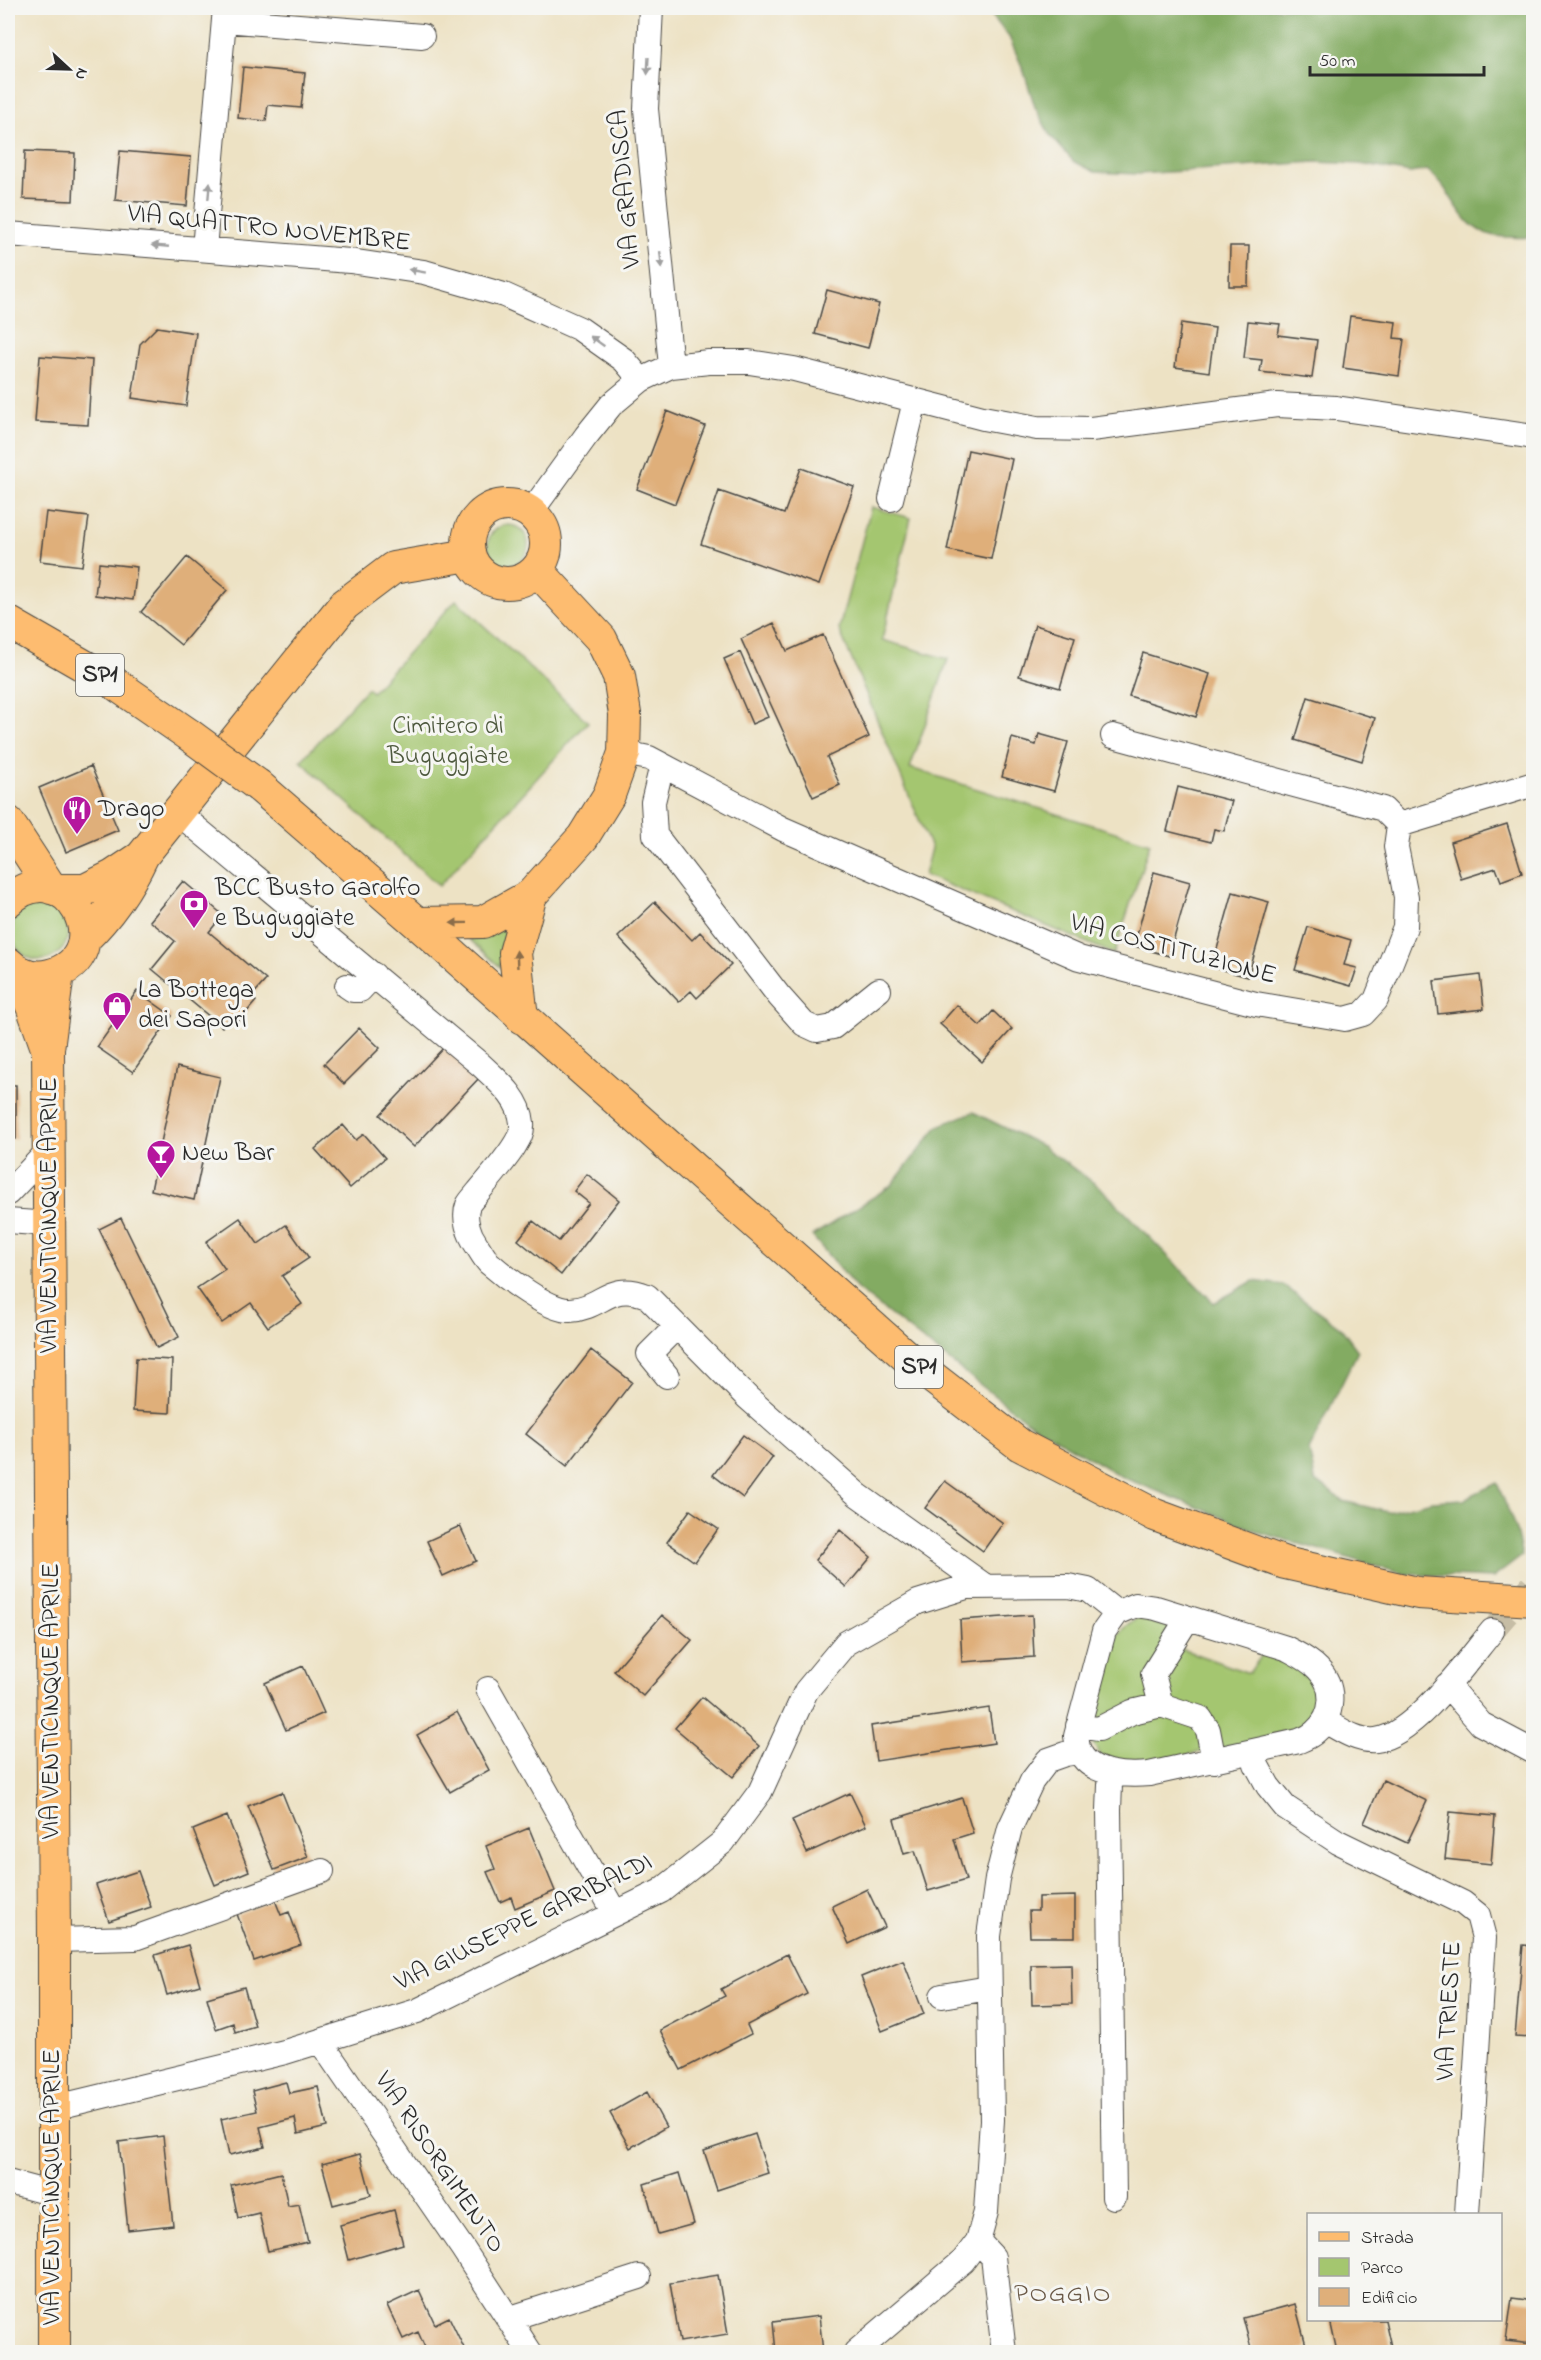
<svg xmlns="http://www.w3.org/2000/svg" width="1541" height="2360" font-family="'Indie Flower',sans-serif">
	<rect width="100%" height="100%" fill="#f6f6f2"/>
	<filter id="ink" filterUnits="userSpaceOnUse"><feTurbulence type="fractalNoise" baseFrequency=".0167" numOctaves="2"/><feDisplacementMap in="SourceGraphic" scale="12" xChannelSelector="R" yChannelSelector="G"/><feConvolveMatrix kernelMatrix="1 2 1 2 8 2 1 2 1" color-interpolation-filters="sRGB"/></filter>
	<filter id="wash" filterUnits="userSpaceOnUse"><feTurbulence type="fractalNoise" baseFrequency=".008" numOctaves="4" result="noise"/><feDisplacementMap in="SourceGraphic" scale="24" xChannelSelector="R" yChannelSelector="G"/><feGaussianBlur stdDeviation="1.35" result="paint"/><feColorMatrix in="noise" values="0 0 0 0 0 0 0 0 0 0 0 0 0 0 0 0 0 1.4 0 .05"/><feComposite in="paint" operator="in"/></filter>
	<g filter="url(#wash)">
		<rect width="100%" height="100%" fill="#ede2c4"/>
		<path fill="#a4c66f" stroke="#68784d" stroke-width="1.5" d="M871,507L911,518L882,640L948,659L910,768L1150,843L1114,954L924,875L931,848L839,629Z
			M488 545a20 20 0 1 1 40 0a20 20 0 1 1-40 0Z
			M456,600L588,722L439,886L301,761L367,688L372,692Z
			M12 932a28 28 0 1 1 56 0a28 28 0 1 1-56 0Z
			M508,926L501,946L500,967L469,939L487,936Z
			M1156,1616L1188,1627L1176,1647L1249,1673L1265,1651C1275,1656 1286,1659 1295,1664C1325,1682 1322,1717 1295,1734L1133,1765C1105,1760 1100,1759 1086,1733L1115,1637L1128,1624L1139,1617Z"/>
		<path fill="#83ab62" stroke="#576b46" stroke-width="1.5" d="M986,8H1533V236C1525,239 1515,237 1505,237C1457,235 1459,194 1427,170L1411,173L1360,164L1315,162L1139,174L1095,172L1073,161L1050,135L1035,107L1023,69L1009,37Z
			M973,1112L1042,1146L1101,1188L1214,1303L1253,1281L1283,1285L1341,1328L1358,1351L1309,1450L1315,1480L1343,1501L1388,1512L1432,1501L1464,1499L1497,1483L1515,1527L1522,1556L1493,1578L1404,1574L1262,1533L1122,1477L1027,1421L857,1289L812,1236L891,1186L938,1126Z"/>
		<g id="blocks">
			<path fill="#dfaf7a" d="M243,67L305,73L301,108L268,105L266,121L238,118Z
				M25,151L75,153L73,201L23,199Z
				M120,151L191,157L187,206L115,200Z
				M1230,246H1249L1248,286H1229Z
				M827,290L879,304L868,348L815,334Z
				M1350,316L1396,322L1394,338L1404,339L1399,376L1343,368Z
				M1248,321L1280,324L1278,335L1317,340L1312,378L1260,372L1262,360L1244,358Z
				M1181,323L1215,328L1209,372L1175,367Z
				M157,327L196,333L186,406L132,398L140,344Z
				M40,356L92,360L88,425L35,422Z
				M667,411L705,426L675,504L637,489Z
				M968,450L1012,459L991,559L947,550Z
				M801,468L854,487L819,585L701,544L719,491L784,514Z
				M46,512L89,517L82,566L40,561Z
				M187,557L227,590L181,645L141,612Z
				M99,563L137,567L133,600L95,595Z
				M774,623L787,651L823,635L869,737L827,757L840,785L813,797L741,639Z
				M1035,625L1075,637L1060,688L1019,676Z
				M740,652L768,717L752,724L724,659Z
				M1143,653L1210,674L1196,717L1129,696Z
				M1308,697L1375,718L1362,761L1295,740Z
				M1039,734L1068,742L1054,791L1002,777L1012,738L1036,745Z
				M91,766L118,830L66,852L39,788Z
				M1178,787L1232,801L1224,831L1214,829L1211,842L1167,831Z
				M1507,824L1522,873L1501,881L1496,868L1461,879L1450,842Z
				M1154,872L1190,882L1169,956L1134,946Z
				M183,881L223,915L209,932L266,980L251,997L256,1001L239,1021L232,1016L222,1027L152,969L175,941L150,921Z
				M1233,892L1269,902L1248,977L1212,967Z
				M655,902L692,940L700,932L731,965L697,998L691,991L679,1002L618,937Z
				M1308,927L1351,940L1344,965L1357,968L1351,986L1295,970Z
				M1480,975L1484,1009L1438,1014L1434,981Z
				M137,991L172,1016L133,1072L97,1047Z
				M957,1005L980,1026L993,1011L1012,1029L982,1062L940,1024Z
				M359,1028L380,1048L344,1084L324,1064Z
				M446,1045L480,1077L414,1147L380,1115Z
				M177,1067L220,1077L194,1200L151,1190Z
				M8,1085H16V1139L8,1138Z
				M343,1125L356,1140L364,1134L385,1158L350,1188L315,1149Z
				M587,1174L619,1200L561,1275L518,1240L533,1221L559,1241L589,1203L574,1191Z
				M121,1218L179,1337L157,1348L99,1229Z
				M240,1218L258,1244L286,1225L309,1258L282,1276L302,1304L268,1327L251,1303L222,1323L197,1288L225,1269L206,1242Z
				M591,1350L632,1382L567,1466L526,1434Z
				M136,1358L172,1360L170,1413L133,1411Z
				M743,1435L773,1457L743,1498L713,1475Z
				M945,1481L1003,1523L983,1551L925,1508Z
				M690,1510L718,1529L695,1562L667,1542Z
				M460,1526L476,1561L443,1576L427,1541Z
				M840,1530L871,1557L846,1587L815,1560Z
				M662,1615L692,1640L643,1696L614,1671Z
				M1032,1615L1034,1657L962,1662L960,1620Z
				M303,1666L324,1713L286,1730L265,1683Z
				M702,1697L759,1746L733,1777L675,1728Z
				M989,1708L994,1743L876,1761L871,1726Z
				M457,1712L489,1770L450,1792L417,1735Z
				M1383,1780L1427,1801L1407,1843L1364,1823Z
				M282,1792L308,1857L274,1870L248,1806Z
				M850,1793L866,1826L807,1853L792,1820Z
				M962,1798L973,1833L954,1839L966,1880L928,1891L915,1851L904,1854L894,1819Z
				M1450,1812L1495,1816L1491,1864L1445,1859Z
				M227,1816L249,1871L215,1885L193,1830Z
				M529,1828L555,1891L515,1908L511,1897L500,1902L487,1872L495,1869L486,1846Z
				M138,1871L151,1907L109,1921L96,1885Z
				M867,1889L885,1927L849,1944L832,1906Z
				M1075,1896V1937H1030L1029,1911H1038V1897Z
				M275,1900L281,1915L289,1912L301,1945L254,1961L237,1914Z
				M188,1945L200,1985L167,1995L155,1955Z
				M1523,1945L1534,1946V2038L1515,2037Z
				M787,1954L807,1994L747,2025L751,2034L681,2070L660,2030L725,1996L721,1989Z
				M903,1960L924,2014L882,2031L861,1977Z
				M1071,1964L1072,2004L1032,2005L1031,1965Z
				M244,1987L255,2026L235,2032L233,2023L216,2029L207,1998Z
				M286,2082L289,2093L318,2087L327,2127L298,2134L295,2118L260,2127L265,2147L229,2155L221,2119L257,2111L252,2091Z
				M647,2092L666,2127L630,2148L610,2113Z
				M755,2134L768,2173L717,2190L704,2151Z
				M163,2136L173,2225L128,2230L119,2142Z
				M360,2154L371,2195L333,2205L322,2164Z
				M281,2173L288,2206L299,2204L308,2242L268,2251L259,2213L238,2218L231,2185Z
				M679,2173L694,2224L658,2234L644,2184Z
				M394,2210L403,2244L349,2260L340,2225Z
				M718,2275L728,2334L680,2342L670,2283Z
				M419,2290L435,2324L449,2317L465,2350L460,2352H427L418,2332L403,2339L387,2305Z
				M1512,2298L1534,2301V2344L1506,2341Z
				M1295,2304L1307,2349L1294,2352H1252L1243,2318Z
				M819,2316L823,2352H776L773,2322Z
				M1330,2320H1385L1392,2351L1337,2352Z"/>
		</g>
	</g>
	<g filter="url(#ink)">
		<use href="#blocks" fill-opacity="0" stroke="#484642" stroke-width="1.5"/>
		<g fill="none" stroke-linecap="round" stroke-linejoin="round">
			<path stroke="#c6bda5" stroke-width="24" stroke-dasharray="24 12" stroke-linecap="butt" d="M1492,1631L1534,1583"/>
			<g stroke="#484642" stroke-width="26">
				<path id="minor" d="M651,8L646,109L671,366
					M224,20L422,36
					M8,234L350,261L424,272L504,295L580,329L624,360L641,380
					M204,249L225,8
					M891,499L915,401
					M531,512L586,436L611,405L641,380L671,366L709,362H749L794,369L983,418L1037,428L1091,429L1277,405L1336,408L1534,437
					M1113,736L1383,809L1399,825L1534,784
					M624,753L649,758L783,829L1079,958L1256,1004L1345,1019L1363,1014L1376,1000L1405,927L1406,897L1396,847L1399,825
					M662,765L653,802L655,835L779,996L804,1024L817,1030L833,1027L879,990
					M177,812L481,1065C498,1081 520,1098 522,1123C523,1133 518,1140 513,1148C503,1163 491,1177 479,1191C476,1195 470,1201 468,1205C463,1218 469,1234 476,1244C480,1250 484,1258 489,1263C505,1277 549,1311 570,1310C603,1308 609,1281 647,1296L748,1398L858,1495L985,1586
					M347,986L353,990H360L374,975
					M8,1193L49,1150
					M8,1221L49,1224
					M667,1376L649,1354L676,1327
					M1136,1605L1156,1608L1286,1648C1297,1654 1310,1660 1318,1669C1336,1687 1334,1716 1315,1732C1311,1736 1304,1739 1299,1741L1149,1774C1127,1776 1088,1775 1079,1750C1077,1746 1077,1740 1076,1736L1104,1631L1117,1613Z
					M1447,1685L1481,1724L1534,1752
					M488,1689L615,1913
					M1161,1705L1153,1674L1188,1618
					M1325,1721C1341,1730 1358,1742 1376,1740C1415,1735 1467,1661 1492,1631
					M1078,1726L1099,1729L1132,1712L1161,1705L1200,1718L1208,1730L1214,1761
					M1254,1753L1256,1764L1268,1786L1285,1807L1338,1842L1463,1903L1478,1915L1484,1938L1467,2214
					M1114,1773L1110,1785L1109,1810L1114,2197
					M54,1940L135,1938L322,1871
					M942,1996L989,1988
					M320,2041L463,2249L530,2352
					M53,2108L285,2052L417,2011L661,1891L723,1842L760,1792L806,1691L846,1643L918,1602L966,1587L1068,1586L1088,1590L1117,1613
					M8,2182L53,2194
					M978,2241L993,2257L1004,2352
					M508,2319L639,2277
					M856,2352L963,2261L978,2241L986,2212L992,2120L989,1936L997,1879L1010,1828L1032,1781L1048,1760L1065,1754L1079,1752"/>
			</g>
			<g stroke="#484642" stroke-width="34">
				<path id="major" d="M468 544a39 39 0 1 1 78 0a39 39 0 1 1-78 0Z
					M8,622L114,683L188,734
					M259,786L417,923L910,1360L1020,1445L1155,1515L1285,1563L1418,1593L1534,1600
					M8,822L51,888
					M58,890H85L113,876L140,858
					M8,901C67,847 122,956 50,975C34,979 19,974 8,963
					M417,923L483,922L531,895L583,837L609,795L624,753L625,714L619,676L601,639L537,570
					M84,939C109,915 128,887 143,855L344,605L393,568L469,555
					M14,969L32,1006L47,1048
					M522,1018L515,953L531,895
					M54,2352V1940L48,1049L58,973"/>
			</g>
			<use href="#minor" stroke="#fff" stroke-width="24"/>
			<use href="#major" stroke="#fdbc6f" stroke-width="32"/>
			<g stroke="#484642" stroke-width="34" stroke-linecap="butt">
				<path id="major-bridge" d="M188,734L259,786"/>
			</g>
			<use href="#major-bridge" stroke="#fdbc6f" stroke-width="32"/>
		</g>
		<defs><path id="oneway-solid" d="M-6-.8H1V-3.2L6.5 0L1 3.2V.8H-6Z" transform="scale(1.5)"/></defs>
		<g fill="#a0a0a0">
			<use href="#oneway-solid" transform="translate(648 66) rotate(93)"/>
			<use href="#oneway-solid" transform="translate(209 191) rotate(-85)"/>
			<use href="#oneway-solid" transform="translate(160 246) rotate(-175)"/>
			<use href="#oneway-solid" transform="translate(661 260) rotate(84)"/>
			<use href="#oneway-solid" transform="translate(417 271) rotate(-170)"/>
			<use href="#oneway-solid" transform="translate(597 341) rotate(-145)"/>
		</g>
		<g fill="#8a6c4a">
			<use href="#oneway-solid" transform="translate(459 923) rotate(179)"/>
			<use href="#oneway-solid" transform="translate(517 959) rotate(-93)"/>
		</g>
	</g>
	<defs>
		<g id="restaurant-pin" transform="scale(1.5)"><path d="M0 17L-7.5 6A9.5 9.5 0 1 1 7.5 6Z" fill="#b5179e" stroke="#f6f6f2"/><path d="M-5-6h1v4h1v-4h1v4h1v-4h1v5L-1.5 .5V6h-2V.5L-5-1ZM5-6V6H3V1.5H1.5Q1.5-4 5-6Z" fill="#fff"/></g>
		<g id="bank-pin" transform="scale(1.5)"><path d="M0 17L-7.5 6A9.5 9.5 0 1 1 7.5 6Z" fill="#b5179e" stroke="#f6f6f2"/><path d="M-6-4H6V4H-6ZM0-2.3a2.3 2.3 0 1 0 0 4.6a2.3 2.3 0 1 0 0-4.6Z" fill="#fff"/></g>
		<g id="shop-pin" transform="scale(1.5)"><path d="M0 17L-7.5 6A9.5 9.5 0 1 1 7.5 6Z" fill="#b5179e" stroke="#f6f6f2"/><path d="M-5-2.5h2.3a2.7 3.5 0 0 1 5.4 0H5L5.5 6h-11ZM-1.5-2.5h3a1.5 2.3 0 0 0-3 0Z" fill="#fff"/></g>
		<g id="bar-pin" transform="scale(1.5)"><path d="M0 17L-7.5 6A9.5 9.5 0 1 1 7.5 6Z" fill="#b5179e" stroke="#f6f6f2"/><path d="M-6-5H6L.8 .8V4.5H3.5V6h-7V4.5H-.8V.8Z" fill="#fff"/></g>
	</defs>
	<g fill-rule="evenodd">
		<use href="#restaurant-pin" x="77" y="810"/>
		<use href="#bank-pin" x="194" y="904"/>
		<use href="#shop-pin" x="117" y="1006"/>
		<use href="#bar-pin" x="161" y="1154"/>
	</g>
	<g text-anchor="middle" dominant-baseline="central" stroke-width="6" stroke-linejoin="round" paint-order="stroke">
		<g fill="#f6f6f2" stroke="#686867" stroke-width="1.5">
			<rect x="76" y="654" width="48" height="42" rx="4.5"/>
			<rect x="895" y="1346" width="48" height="42" rx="4.5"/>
		</g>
		<g font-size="24" font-weight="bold" fill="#2b2b2b">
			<text x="100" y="675">SP1</text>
			<text x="919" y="1367">SP1</text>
		</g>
		<g font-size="26" fill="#2b2b2b" stroke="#f6f6f2">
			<text transform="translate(626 189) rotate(-95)">VIA GRADISCA</text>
			<text transform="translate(269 229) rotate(6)">VIA QUATTRO NOVEMBRE</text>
			<text transform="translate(1173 950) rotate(15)">VIA COSTITUZIONE</text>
			<text transform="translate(50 1215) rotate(-90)">VIA VENTICINQUE APRILE</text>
			<text transform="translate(52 1701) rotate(-90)">VIA VENTICINQUE APRILE</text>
			<text transform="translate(524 1923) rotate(-26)">VIA GIUSEPPE GARIBALDI</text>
			<text transform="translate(1450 2011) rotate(-87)">VIA TRIESTE</text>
			<text transform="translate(439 2163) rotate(56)">VIA RISORGIMENTO</text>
			<text transform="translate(53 2187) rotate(-90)">VIA VENTICINQUE APRILE</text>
		</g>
		<g font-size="26" fill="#4f5a3f" stroke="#f6f6f2">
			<text x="448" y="727">Cimitero di<tspan x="448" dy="30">Buguggiate</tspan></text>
		</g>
		<g font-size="26" fill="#2b2b2b" stroke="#f6f6f2" text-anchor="start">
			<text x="98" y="810">Drago</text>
			<text x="215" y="889">BCC Busto Garolfo<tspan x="215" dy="30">e Buguggiate</tspan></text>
			<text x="138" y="991">La Bottega<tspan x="138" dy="30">dei Sapori</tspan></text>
			<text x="182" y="1154">New Bar</text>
		</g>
		<g font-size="27" letter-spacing="1.5" fill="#6a5947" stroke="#f6f6f2">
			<text x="1063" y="2294">POGGIO</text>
		</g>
	</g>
	<rect width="1541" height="2360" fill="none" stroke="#f6f6f2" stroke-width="30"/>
	<rect x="1307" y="2213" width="195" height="108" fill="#f6f6f2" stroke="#a5a5a2" stroke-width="1.5"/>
	<rect x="1319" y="2232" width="30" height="9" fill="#fdbc6f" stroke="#a5a5a2" stroke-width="1.5"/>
	<text x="1361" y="2243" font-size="18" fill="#2b2b2b">Strada</text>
	<rect x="1319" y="2258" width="30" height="18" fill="#a4c66f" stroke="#a5a5a2" stroke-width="1.5"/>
	<text x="1361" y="2273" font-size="18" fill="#2b2b2b">Parco</text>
	<rect x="1319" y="2288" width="30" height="18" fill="#dfaf7a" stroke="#a5a5a2" stroke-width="1.5"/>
	<text x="1361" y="2303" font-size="18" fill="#2b2b2b">Edificio</text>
	<g transform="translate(69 69) rotate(112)" stroke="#f6f6f2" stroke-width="4.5" paint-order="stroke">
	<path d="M0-4.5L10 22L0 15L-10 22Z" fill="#2b2b2b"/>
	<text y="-9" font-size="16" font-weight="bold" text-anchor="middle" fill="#2b2b2b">N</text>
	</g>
	<path d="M1310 66v9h174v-9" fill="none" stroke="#2b2b2b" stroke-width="3"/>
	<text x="1319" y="66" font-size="18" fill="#2b2b2b" stroke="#f6f6f2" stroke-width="4.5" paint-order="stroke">50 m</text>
</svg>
